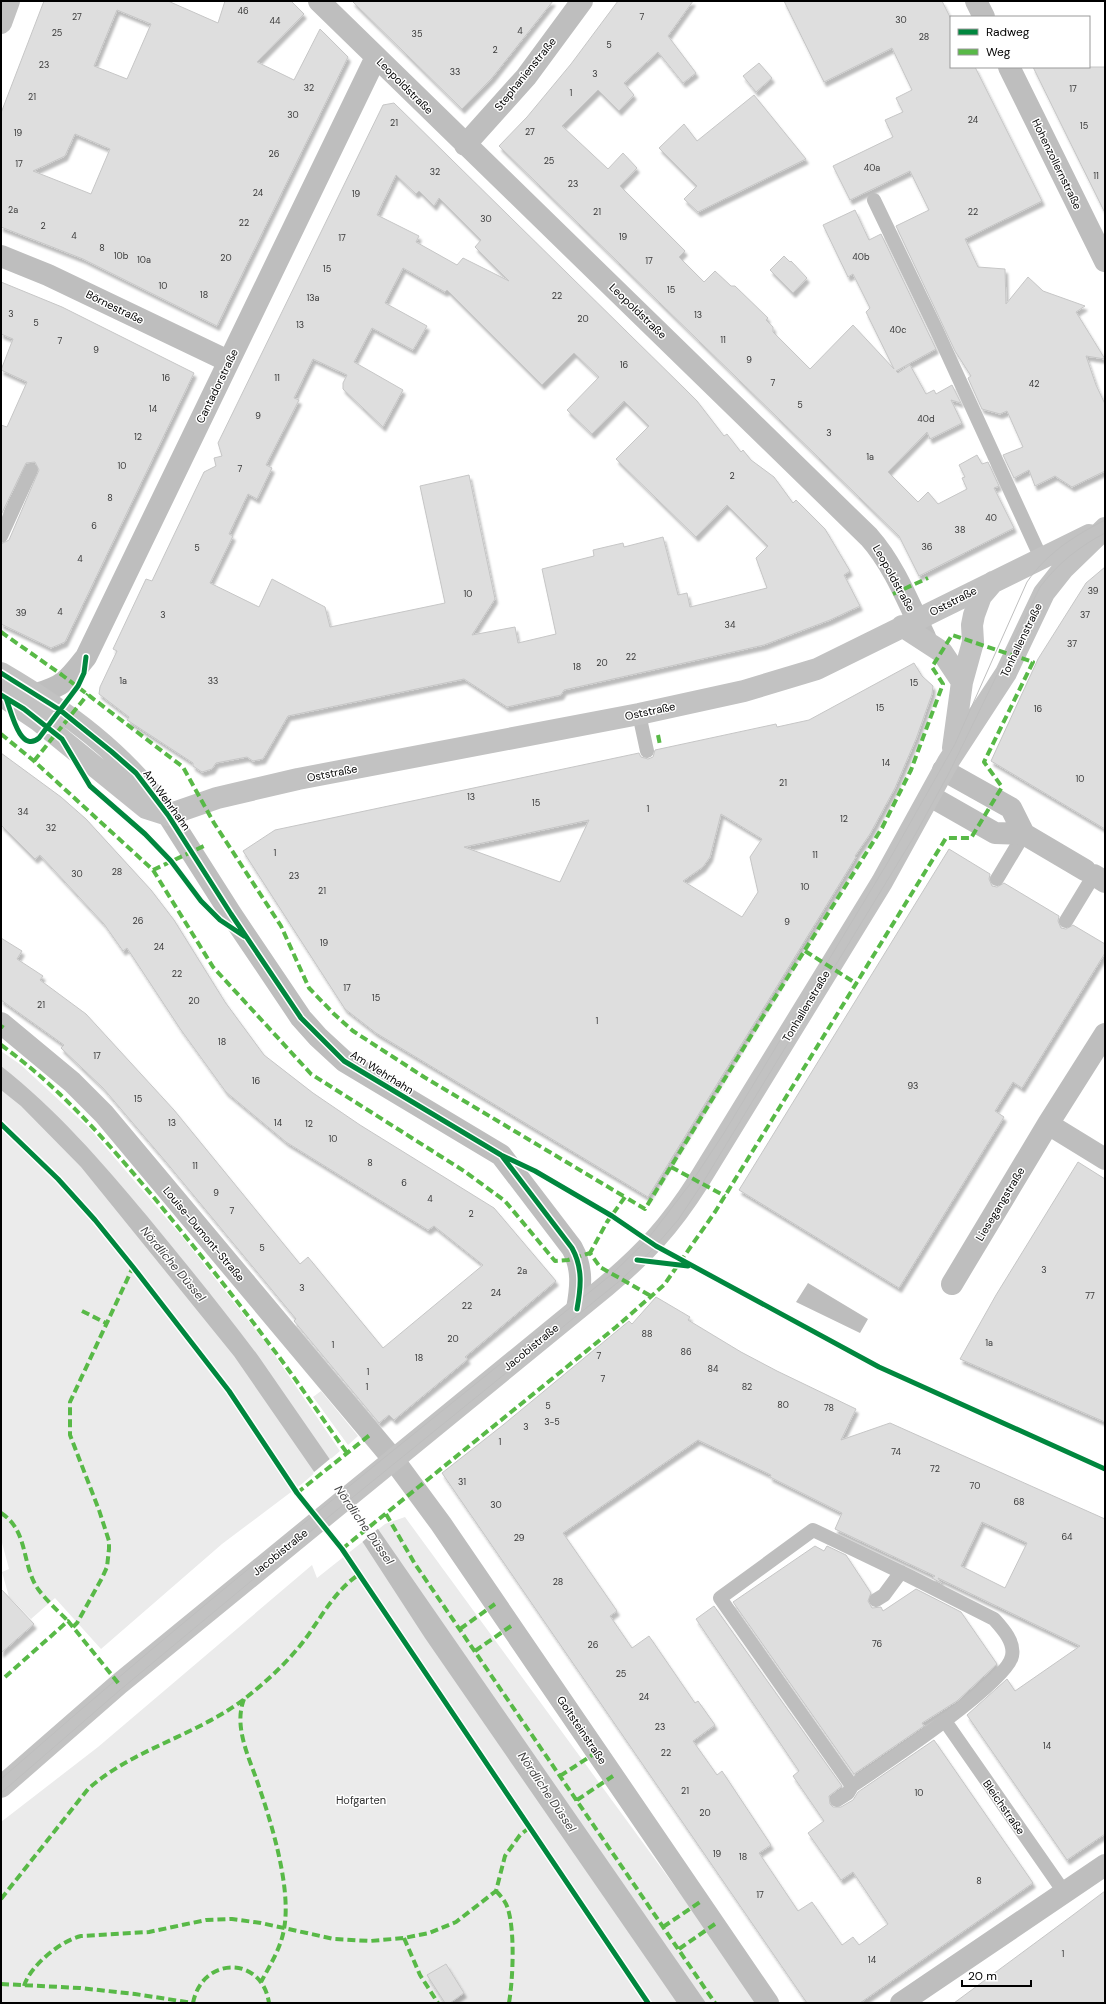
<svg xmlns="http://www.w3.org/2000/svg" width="1106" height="2004" font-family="'DM Sans',sans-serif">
	<defs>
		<filter id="shadow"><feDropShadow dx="2.5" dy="4.5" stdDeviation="1" flood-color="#0004"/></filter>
	</defs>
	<rect width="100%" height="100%" fill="#fff"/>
	<path fill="#ebebeb" d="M1,1051L21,1065L90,1129L184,1239L269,1347L340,1451L303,1483L222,1544L101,1649L55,1598L31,1619L9,1597L2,1572L9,1569L1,1539Z
		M321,1391L358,1436L348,1445L313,1397Z
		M405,1517L760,2003H1V1822L98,1747L312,1565L317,1578L385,1524Z"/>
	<path fill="#bdbdbd" d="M1,1066C57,1110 101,1161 147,1216C185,1262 223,1309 259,1357L706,2003H677L425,1638L362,1541L234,1356L81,1167L21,1106L1,1090Z
		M808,1283L868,1319L860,1333L796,1302Z"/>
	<path fill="#fff" d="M331,1458L380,1527L361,1543L313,1473Z"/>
	<path fill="#dedede" stroke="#c6c6c6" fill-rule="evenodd" filter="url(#shadow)" d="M44,1H168L218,23L225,1H291L304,14L257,62L294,80L320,29L348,57L217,326L83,259L1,227V113ZM117,10L151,24L127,79L94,66ZM75,134L110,149L91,194L33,171L65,156Z
		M352,1H553L492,78L462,109Z
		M618,1H693L668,36L696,73L683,83L658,52L624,83L634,95L619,111L598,90L562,126L608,169L623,153L637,168L620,186L685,251L679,257L704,282L715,271L731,286H735L768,318L766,320L773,327V332L810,369L853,325L894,369L866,312L870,308L853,274L848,277L823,225L855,210L869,240L881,234L936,349L896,371L898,373L910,365L926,394L934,390L936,394L952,385L961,403L951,400L962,423L930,439L927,432L888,472L918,502L928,492L938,504L967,489L962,478L965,477L959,465L977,455L982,464L988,462L999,486L994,488L1014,528L919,576L899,536L499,146L527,117L571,64Z
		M784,1H942L951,19V67H975L1042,201L965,239L978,267L1005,269L1006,304L1028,277L1043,291L1085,306L1076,312L1105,359L1086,356L1096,385L1105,404V471L1072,487L1055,476L1035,486L1029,470L1014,478L1003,455L1023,447L1007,411L1000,414L982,409L968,378L971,376L955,351L896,226L929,210L910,171L850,200L833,166L893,137L885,120L903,112L896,98L912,90L892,48L824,82Z
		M759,63L772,78L756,92L743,76Z
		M1033,67H1105V213L1060,122Z
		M754,95L806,159L698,212L684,199L697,186L659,148L684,124L697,141Z
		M394,103L685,389L697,401L724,436L727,434L741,452L743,450L751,460L774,477L793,503L796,500L825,529L850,571L844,575L860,606L830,620L764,645L564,690L561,695L507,707L464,679L288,716L263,759L253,761L247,757L216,763L212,769L202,772L193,766V763L127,720L129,717L99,694L100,687L117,651L113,649L146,579L152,581L204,472L216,466L214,458L222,456L218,443L383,105ZM396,175L416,194L419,191L434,206L439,198L481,240L475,247L509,281L463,258L457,265L416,242L419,236L377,215ZM403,268L445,292L447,290L542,385L574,353L599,377L567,410L592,434L624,401L649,426L616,459L696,537L727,505L768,546L756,558L767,588L690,607L687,593L678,595L663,537L624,547L623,543L593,550L594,556L542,569L556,634L518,643L515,627L472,635L495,599L469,475L420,486L445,603L330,627L325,607L272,579L259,607L210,583L233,536L229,534L248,494L257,499L272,468L266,465L299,400L294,398L313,359L347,375L343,383V389L383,427L403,390L354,362L372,328L413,350L427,326L385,303Z
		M784,256L790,262L791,261L807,278L793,293L770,270Z
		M1,282L62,307L194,373L65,642L51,648L1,624V544L9,540L39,470L35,462L26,463L1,515V425L7,427L27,382L1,370L13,339L1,334Z
		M1105,567V829L991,761L1038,659L1086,583Z
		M914,663L922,676L933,686L932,694L916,739L895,788L870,834L855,856L856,857L648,1197L376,1033L345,1009L243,851L275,830L639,753L641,757L648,759L653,757L655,750L776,724L777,727L809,720ZM721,814L762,839L750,857L758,892L742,917L683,881L703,867L710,857ZM589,820L560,882L464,847Z
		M1,753L61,797L86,819L151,890L174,920L225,1002L264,1055L313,1093L360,1125L494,1208L556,1281L465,1357L468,1359L394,1420L389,1415L379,1423L294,1321L296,1319L166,1162L103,1088L61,1048L64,1045L1,1000V938L22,951L17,959L43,976L40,980L86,1014L174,1110L300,1264L308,1257L383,1348L483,1265L434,1226L428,1230L286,1142L226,1092L181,1030L127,948L123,951L104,924L40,855L35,859L1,825Z
		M949,849L990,874L989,879L992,886L997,887L1004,883L1059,916L1058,921L1061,928L1066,929L1073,925L1105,944V953L1022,1088L1013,1082L995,1111L1004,1117L899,1288L739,1190Z
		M1078,1162L1105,1179V1422L960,1359L996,1295Z
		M656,1297L690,1317L688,1320L741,1352L777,1371L856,1409L841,1440L890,1423L1105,1519V1834L1067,1860L967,1715L1007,1679L1015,1691L1080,1646L938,1578L941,1583L932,1578L935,1576L835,1529L842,1513L770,1477L771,1475L698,1440L563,1533L617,1611L610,1616L632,1648L649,1636L695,1703L698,1701L715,1725L693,1741L717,1775L722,1771L771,1845L759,1853L792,1902L798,1911L812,1902L842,1945L853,1937L859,1945L888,1924L853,1872L841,1880L808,1833L824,1821L793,1776L799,1771L696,1619L714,1606L842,1786L829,1796L830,1804L833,1807H841L853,1800L858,1792L934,1740L1033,1883L860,2003H807L442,1473L503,1425L629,1321L632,1324ZM982,1522L1027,1543L1005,1588L961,1566Z
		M815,1546L824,1551L827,1546L846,1555L871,1593L868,1601L872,1608L881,1607L883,1611L916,1589L961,1612L997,1664L957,1701L922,1723L924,1726L854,1774L733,1602Z
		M1,1589L34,1624L1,1653Z
		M1105,1891V2003H954L1073,1915Z
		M446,1964L464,1993L450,2003H445L427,1975Z"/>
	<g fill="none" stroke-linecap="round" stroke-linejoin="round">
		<path stroke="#bebebe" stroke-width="14" d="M874,200L937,331L1041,558
			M1,536L31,470
			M639,714L647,751
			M997,879L1024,834
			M1066,921L1094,875
			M876,1600L884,1595L901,1572
			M945,1721L1064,1892
			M837,1800L848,1793L852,1786C880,1767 1007,1683 1012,1656C1015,1642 1003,1629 994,1619L909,1576L813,1530L720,1598L852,1786"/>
		<path stroke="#bebebe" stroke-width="22" d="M319,1L869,537C894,565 909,604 925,637
			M976,1L984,17
			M1009,67L1105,261
			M465,145L526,77L582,1
			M1,256L48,275L228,361
			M36,694C64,686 68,680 86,657L376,57
			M943,770L1011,808L1024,834
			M930,796L995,833L1024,834L1085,870
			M168,815L231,914L301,1018L318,1037L344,1061L501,1155L572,1248C583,1268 581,1287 577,1309
			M1094,875L1105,882
			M1,1023L72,1082L104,1114L393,1459L441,1524L768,2003
			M1048,1124L1105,1159
			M952,1284L1048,1124L1105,1034
			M901,2003L1105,1865"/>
		<path stroke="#c2c2c2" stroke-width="22" d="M1,23L9,1
			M902,626L942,652L962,682
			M1,673C66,711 124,753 168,815
			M1,695L39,721L146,808L168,815
			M953,748L962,682L973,642L972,625L974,615L981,596L993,582
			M168,815L217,798L298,779L639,714L744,691L817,669L1089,535
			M1,1787L119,1684L606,1286C645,1253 670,1226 698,1182L882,882L948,762L1006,673L1044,593L1063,569L1105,528"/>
		<path stroke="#bebebe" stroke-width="1" d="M1,1779C199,1605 406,1440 612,1274L647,1240L693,1180L724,1133L888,862L955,744L1027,582C1047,553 1074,536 1105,520
			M1,1793L120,1690L321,1523L622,1279L652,1250L678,1220L702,1184L915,835L949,773L1040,587C1057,564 1080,546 1105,533"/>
		<path stroke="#58b947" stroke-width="4" stroke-dasharray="8 4" stroke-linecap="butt" d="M893,594L928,578
			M1,632L62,675L183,767L214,823L281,926L309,988L334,1014L353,1031L424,1077L625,1197
			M1,734L34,761L153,870L213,967L311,1074L464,1171L505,1201L555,1261L568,1260L590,1253L600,1267L651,1296
			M658,735L660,745
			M34,761L88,694
			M153,870L206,845
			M805,951L857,984
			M1,1028L3,1025
			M1,1045C61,1088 108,1143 156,1200C195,1248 233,1295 270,1345C297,1380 321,1417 347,1453
			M671,1167L725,1196
			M82,1311L106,1323
			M297,1493L371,1434
			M1,1513C29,1531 21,1564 38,1589C46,1600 58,1611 68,1621
			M386,1514L415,1564L715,2003
			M342,1549L616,1327L664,1285L715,1212L946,838H971L1002,787L984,762L1033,662L952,635L932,667L943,684L911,770L882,828L762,1018L645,1209L625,1197L607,1222L590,1253
			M73,1627L77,1623L102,1578L107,1567L109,1549V1541L99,1510L70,1435V1402L133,1267
			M460,1629L495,1604
			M475,1651L511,1626
			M5,1677L68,1621L119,1684
			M244,1699C234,1725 247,1753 256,1778C270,1818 292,1887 284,1929C281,1948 270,1965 261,1982
			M560,1776L597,1752
			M577,1800L613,1776
			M496,1891C501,1896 506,1902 508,1909C515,1932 513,1979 509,2003
			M1,1899L88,1789C133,1749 195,1736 243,1700C265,1683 289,1661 306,1638C322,1616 334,1592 358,1575
			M663,1927L700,1902
			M404,1938L420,1975L438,2003
			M679,1949L715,1924
			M1,1984L80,1988L135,1994L193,2003
			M24,1986C30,1966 60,1941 81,1936L149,1932L206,1920L232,1919L261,1923L334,1939L370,1941L404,1938L429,1933L456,1922L496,1891L505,1856L520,1835L529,1828
			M193,2003C202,1956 262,1955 269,2003"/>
		<g stroke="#fff" stroke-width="8">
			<path id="cycleway" d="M1,673L60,710L112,752L136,773L168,815L231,914L301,1018L344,1061L501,1155L535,1171L612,1216L656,1246L879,1367L1105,1469
				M1,695L24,709L62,739L90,786L145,834L171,861L201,901L220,920L244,936
				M6,698C11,711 20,754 39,738L78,686L84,673L86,657
				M1,1124L58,1179L95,1220L133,1267L229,1391L297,1493L342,1549L648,2003
				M502,1156L572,1248C583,1268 581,1287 577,1309
				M637,1260L688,1266"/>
		</g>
		<use href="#cycleway" stroke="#00873e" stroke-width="5"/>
	</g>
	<g text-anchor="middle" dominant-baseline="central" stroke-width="3" stroke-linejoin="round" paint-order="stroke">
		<g font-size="9" fill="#383838">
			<text x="243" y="11">46</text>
			<text x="77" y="17">27</text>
			<text x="642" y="17">7</text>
			<text x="901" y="20">30</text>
			<text x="275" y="21">44</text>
			<text x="520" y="31">4</text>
			<text x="57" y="33">25</text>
			<text x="417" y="34">35</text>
			<text x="924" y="37">28</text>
			<text x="609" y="45">5</text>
			<text x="495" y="50">2</text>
			<text x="44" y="65">23</text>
			<text x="455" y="72">33</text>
			<text x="595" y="74">3</text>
			<text x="309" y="88">32</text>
			<text x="1073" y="89">17</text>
			<text x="571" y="93">1</text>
			<text x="32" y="97">21</text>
			<text x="293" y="115">30</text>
			<text x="973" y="120">24</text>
			<text x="394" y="123">21</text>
			<text x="1084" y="126">15</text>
			<text x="530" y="132">27</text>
			<text x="18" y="133">19</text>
			<text x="274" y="154">26</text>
			<text x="549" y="161">25</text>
			<text x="19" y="164">17</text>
			<text x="872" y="168">40a</text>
			<text x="435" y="172">32</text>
			<text x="1096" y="176">11</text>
			<text x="573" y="184">23</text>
			<text x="258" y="193">24</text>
			<text x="356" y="194">19</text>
			<text x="13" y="210">2a</text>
			<text x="597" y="212">21</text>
			<text x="973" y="212">22</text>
			<text x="486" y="219">30</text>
			<text x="244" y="223">22</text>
			<text x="43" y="226">2</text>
			<text x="74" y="236">4</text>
			<text x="623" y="237">19</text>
			<text x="342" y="238">17</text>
			<text x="102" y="248">8</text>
			<text x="121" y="256">10b</text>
			<text x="861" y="257">40b</text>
			<text x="226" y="258">20</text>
			<text x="144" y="260">10a</text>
			<text x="649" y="261">17</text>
			<text x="327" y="269">15</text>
			<text x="163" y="286">10</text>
			<text x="671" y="290">15</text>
			<text x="204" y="295">18</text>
			<text x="557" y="296">22</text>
			<text x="313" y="298">13a</text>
			<text x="11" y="314">3</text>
			<text x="698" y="315">13</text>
			<text x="583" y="319">20</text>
			<text x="36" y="323">5</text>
			<text x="300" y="325">13</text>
			<text x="898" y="330">40c</text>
			<text x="723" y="340">11</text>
			<text x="60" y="341">7</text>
			<text x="96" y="350">9</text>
			<text x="749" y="360">9</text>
			<text x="624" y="365">16</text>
			<text x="166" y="378">16</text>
			<text x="277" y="378">11</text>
			<text x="773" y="383">7</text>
			<text x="1034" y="384">42</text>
			<text x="800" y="405">5</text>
			<text x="153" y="409">14</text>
			<text x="258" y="416">9</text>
			<text x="926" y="419">40d</text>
			<text x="829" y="433">3</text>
			<text x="138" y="437">12</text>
			<text x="870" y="457">1a</text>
			<text x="122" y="466">10</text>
			<text x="240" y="469">7</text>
			<text x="732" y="476">2</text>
			<text x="110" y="498">8</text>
			<text x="991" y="518">40</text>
			<text x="94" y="526">6</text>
			<text x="960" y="530">38</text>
			<text x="927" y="547">36</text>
			<text x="197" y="548">5</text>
			<text x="80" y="559">4</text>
			<text x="1093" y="591">39</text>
			<text x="468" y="594">10</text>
			<text x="60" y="612">4</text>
			<text x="21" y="613">39</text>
			<text x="163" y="615">3</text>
			<text x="1085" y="615">37</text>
			<text x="730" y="625">34</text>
			<text x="1072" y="644">37</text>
			<text x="631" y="657">22</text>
			<text x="602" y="663">20</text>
			<text x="577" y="667">18</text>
			<text x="123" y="681">1a</text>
			<text x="213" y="681">33</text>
			<text x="914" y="683">15</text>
			<text x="880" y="708">15</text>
			<text x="1038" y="709">16</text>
			<text x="886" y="763">14</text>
			<text x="1080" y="779">10</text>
			<text x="783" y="783">21</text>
			<text x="471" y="797">13</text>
			<text x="536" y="803">15</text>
			<text x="648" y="809">1</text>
			<text x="23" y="812">34</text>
			<text x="844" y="819">12</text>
			<text x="51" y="828">32</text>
			<text x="275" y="853">1</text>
			<text x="815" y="855">11</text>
			<text x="117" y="872">28</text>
			<text x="77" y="874">30</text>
			<text x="294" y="876">23</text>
			<text x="805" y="887">10</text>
			<text x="322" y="891">21</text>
			<text x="138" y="921">26</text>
			<text x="787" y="922">9</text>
			<text x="324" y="943">19</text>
			<text x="159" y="947">24</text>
			<text x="177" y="974">22</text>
			<text x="347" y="988">17</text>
			<text x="376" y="998">15</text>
			<text x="194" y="1001">20</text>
			<text x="41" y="1005">21</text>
			<text x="597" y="1021">1</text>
			<text x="222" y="1042">18</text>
			<text x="97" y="1056">17</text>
			<text x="256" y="1081">16</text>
			<text x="913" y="1086">93</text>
			<text x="138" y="1099">15</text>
			<text x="172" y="1123">13</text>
			<text x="278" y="1123">14</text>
			<text x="309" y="1124">12</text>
			<text x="333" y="1139">10</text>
			<text x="370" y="1163">8</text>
			<text x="195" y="1166">11</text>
			<text x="404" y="1183">6</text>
			<text x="216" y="1193">9</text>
			<text x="430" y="1199">4</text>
			<text x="232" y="1211">7</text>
			<text x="471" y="1214">2</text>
			<text x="262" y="1248">5</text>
			<text x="1044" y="1270">3</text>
			<text x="522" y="1271">2a</text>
			<text x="302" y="1288">3</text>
			<text x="496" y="1293">24</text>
			<text x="1090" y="1296">77</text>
			<text x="467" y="1306">22</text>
			<text x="647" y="1334">88</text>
			<text x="453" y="1339">20</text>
			<text x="989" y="1343">1a</text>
			<text x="333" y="1345">1</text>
			<text x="686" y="1352">86</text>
			<text x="599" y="1356">7</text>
			<text x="419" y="1358">18</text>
			<text x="713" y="1369">84</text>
			<text x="368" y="1372">1</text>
			<text x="603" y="1379">7</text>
			<text x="367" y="1387">1</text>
			<text x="747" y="1387">82</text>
			<text x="783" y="1405">80</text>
			<text x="548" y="1406">5</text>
			<text x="829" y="1408">78</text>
			<text x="552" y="1422">3-5</text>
			<text x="526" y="1427">3</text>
			<text x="500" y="1442">1</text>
			<text x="896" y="1452">74</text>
			<text x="935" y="1469">72</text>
			<text x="462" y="1482">31</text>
			<text x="975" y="1486">70</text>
			<text x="1019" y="1502">68</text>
			<text x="496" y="1505">30</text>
			<text x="1067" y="1537">64</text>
			<text x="519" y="1538">29</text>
			<text x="558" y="1582">28</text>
			<text x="877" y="1644">76</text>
			<text x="593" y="1645">26</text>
			<text x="621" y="1674">25</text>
			<text x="644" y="1697">24</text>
			<text x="660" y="1727">23</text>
			<text x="1047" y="1746">14</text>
			<text x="666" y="1753">22</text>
			<text x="685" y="1791">21</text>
			<text x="919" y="1793">10</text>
			<text x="705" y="1813">20</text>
			<text x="717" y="1854">19</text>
			<text x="743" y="1857">18</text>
			<text x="979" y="1881">8</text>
			<text x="760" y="1895">17</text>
			<text x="1063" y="1954">1</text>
			<text x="872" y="1960">14</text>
		</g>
		<g font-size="11" fill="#000" stroke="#fff">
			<text transform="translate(525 74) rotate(-51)">Stephanienstraße</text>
			<text transform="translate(405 86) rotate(45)">Leopoldstraße</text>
			<text transform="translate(1057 164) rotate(64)">Hohenzollernstraße</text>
			<text transform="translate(115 307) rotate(26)">Börnestraße</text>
			<text transform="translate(638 311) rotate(44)">Leopoldstraße</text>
			<text transform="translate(217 386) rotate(-64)">Cantadorstraße</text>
			<text transform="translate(894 578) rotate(61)">Leopoldstraße</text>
			<text transform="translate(953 601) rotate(-27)">Oststraße</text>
			<text transform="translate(1021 640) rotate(-64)">Tonhallenstraße</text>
			<text transform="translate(650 711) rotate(-12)">Oststraße</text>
			<text transform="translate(332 773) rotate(-11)">Oststraße</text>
			<text transform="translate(167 800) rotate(54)">Am Wehrhahn</text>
			<text transform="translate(806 1006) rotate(-59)">Tonhallenstraße</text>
			<text transform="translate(382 1072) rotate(32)">Am Wehrhahn</text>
			<text transform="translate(1000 1204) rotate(-59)">Liesegangstraße</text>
			<text transform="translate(204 1234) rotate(50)">Louise-Dumont-Straße</text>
			<text transform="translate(531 1347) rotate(-39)">Jacobistraße</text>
			<text transform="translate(280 1552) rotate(-39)">Jacobistraße</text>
			<text transform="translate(582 1730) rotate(56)">Goltsteinstraße</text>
			<text transform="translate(1004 1807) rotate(55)">Bleichstraße</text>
		</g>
		<g font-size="11" fill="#313131" stroke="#fff">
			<text x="361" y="1800">Hofgarten</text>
		</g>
		<g font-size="12" font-style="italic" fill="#424242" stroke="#fff">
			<text transform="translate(173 1264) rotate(50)">Nördliche Düssel</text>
			<text transform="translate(364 1525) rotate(55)">Nördliche Düssel</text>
			<text transform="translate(547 1792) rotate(56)">Nördliche Düssel</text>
		</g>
	</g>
	<rect width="1106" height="2004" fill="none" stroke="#000000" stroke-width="4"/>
	<rect x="950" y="16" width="140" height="52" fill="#ffffff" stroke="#999999"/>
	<rect x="958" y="29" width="20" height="6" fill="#00873e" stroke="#999999"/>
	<text x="986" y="36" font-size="12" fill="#000000">Radweg</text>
	<rect x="958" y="49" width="20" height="6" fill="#58b947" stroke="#999999"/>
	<text x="986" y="56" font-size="12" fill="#000000">Weg</text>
	<path d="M962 1980v6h69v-6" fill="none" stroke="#000000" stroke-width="2"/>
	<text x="968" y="1980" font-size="12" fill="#000000" stroke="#ffffff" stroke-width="3" paint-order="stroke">20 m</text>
</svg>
